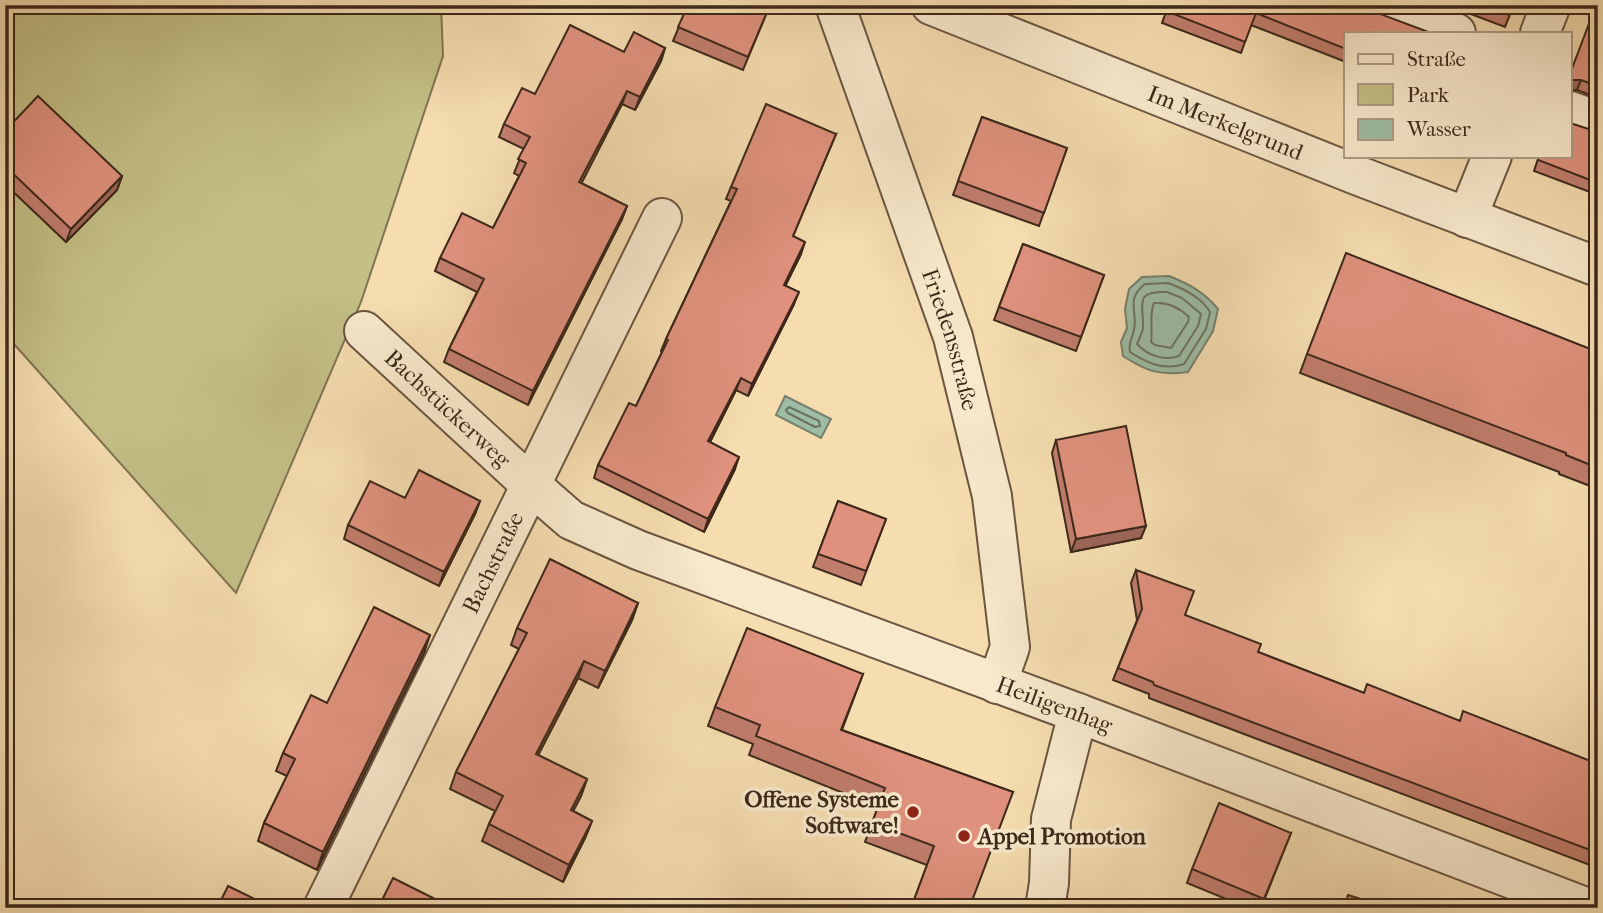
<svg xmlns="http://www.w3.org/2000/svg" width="1603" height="913" font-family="'IM FELL French Canon',serif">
	<rect width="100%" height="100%" fill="#f5ddb0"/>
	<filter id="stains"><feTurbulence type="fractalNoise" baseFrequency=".00286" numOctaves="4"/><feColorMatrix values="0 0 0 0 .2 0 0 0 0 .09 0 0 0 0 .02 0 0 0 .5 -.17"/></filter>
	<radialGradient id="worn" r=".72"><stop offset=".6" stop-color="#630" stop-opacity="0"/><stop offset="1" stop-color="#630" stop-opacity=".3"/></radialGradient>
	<path fill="#c3bf86" stroke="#807450" stroke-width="2" d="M5,5H441L443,56L361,302L236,593L5,334Z"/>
	<path fill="#9dbda5" stroke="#77816d" stroke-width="2" d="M1169,276C1189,284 1204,292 1218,309L1213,331L1188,372C1159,376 1146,371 1123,356L1121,342L1127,328L1125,309L1129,289L1142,277Z
		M785,396L831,419L821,438L776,415Z"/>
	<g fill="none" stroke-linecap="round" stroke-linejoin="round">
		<path stroke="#6d7260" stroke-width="2" d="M1168,283C1184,289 1201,297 1210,312L1206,329L1184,364C1164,371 1147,363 1130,352C1128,343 1132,339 1134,330C1138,310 1125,300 1145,284Z
			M1167,292L1182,298L1201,314L1198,326L1179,356C1164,361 1148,356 1137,344C1139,339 1142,334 1143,328C1144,304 1133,291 1167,292Z
			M1154,303C1168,302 1179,307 1189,317L1188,322L1171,348L1155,345L1151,342C1153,330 1149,314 1154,303Z
			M789,407L819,421L820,426L815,427L788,413L786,410Z"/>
		<g stroke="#6b5540" stroke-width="42">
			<g id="minor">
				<path id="s1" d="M835,5L953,337L992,496L1010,647L997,684"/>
				<path id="s2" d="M931,5L1359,176L1598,267"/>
				<path d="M1384,5L1456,33"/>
				<path d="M1540,33L1551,5"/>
				<path d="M1570,111L1598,121"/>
				<path d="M1467,218L1492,156"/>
				<path id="s3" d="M364,331L532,486L571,520L638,550L1078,713L1588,908"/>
				<path id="s4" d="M323,908L662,218"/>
				<path d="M1045,908L1049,883L1051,819L1078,713"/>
			</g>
		</g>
		<use href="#minor" stroke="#f8e9cc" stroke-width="38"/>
	</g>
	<path fill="#c07d6c" stroke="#3d281a" stroke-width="2" d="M688,5H770L743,70L673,41Z
		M1149,5H1371L1346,33V62L1251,25L1241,53L1162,23L1166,12Z
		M1447,5H1514L1505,27Z
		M1598,5V98L1577,90H1570V74Z
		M665,48L661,61L635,110L622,104L581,183L627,206L622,219L528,405L444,362L449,349L477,292L435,271L440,258L493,228L519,176L514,173L524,149L499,137L504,124L535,94L624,52Z
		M982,117L1067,148L1039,226L953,195Z
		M5,131L122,176L117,190L66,242L5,184Z
		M1595,132H1598V195L1534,171L1539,156Z
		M836,134L793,236L801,254L785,285L794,304L748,396L736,390L710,442L735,469L704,532L594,478L598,465L636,406L662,352L661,351L666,339L731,201L726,199L731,187Z
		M1023,244L1104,275L1076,351L994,320Z
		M1598,352V489L1559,474V472L1300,373L1307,354Z
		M1056,440L1141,538L1071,552L1052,453Z
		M480,501L475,514L439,586L344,539L348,525Z
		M838,501L886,519L861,585L813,567Z
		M1136,570L1185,615L1258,652L1364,693L1460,721L1598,764V868L1149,698V694L1113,680L1137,620L1131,583Z
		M638,603L632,620L598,688L578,678L538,755L587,779L581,796L573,811L592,821L585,838L563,882L482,841L489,824L495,811L450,789L456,772L519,649L511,645L517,628Z
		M424,653L317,870L258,841L264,823L287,776L276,771L283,753L327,703Z
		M863,674L842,730L1013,792L911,908L927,865L865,842L878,807L749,755L753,744L708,726L715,707Z
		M1291,833L1261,908H1248L1187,883L1192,869Z"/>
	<path fill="#9c6658" stroke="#3d281a" stroke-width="2" d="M665,48L661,61L635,110L640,97Z
		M1570,80H1581L1577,90H1570Z
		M627,91L622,104L575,196L579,182Z
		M122,176L117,190L66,242L71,229Z
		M627,206L622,219L528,405L533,391Z
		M805,242L801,254L780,297L784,285Z
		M799,292L794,304L748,396L752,384Z
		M741,378L736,390L704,454L708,441Z
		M739,457L735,469L704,532L708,519Z
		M480,501L475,514L439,586L444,572Z
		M1146,526L1141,538L1071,552L1076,539Z
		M638,603L632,620L598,688L605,671Z
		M430,635L424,653L317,870L323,852Z
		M584,661L578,678L530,771L536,754Z
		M587,779L581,796L565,827L571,810Z
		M592,821L585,838L563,882L569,865Z"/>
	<path fill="#df917d" stroke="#3d281a" stroke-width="2" d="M688,5H770L748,57L678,27Z
		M1168,5H1371L1372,7L1380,14L1431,33H1346V49L1256,13L1245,42L1166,11Z
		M1482,5H1513L1509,15Z
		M1596,5H1598V86L1581,80H1570V74Z
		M570,25L624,52L634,32L665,48L640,97L627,91L579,182L627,206L533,391L449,349L484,279L440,258L462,213L493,228L526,163L518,159L530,137L504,124L522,88L535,94Z
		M38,96L122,176L71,229L5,166V131Z
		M766,104L836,134L793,236L805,242L784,285L799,292L752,384L741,378L708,441L739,457L708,519L598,465L629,403L636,406L668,340L666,339L737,189L731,187Z
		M982,117L1067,148L1044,213L958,181Z
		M1570,123L1598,132V183L1538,160L1539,156H1570Z
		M1023,244L1104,275L1081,337L999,307Z
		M1346,253L1598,352V468L1566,455V453L1307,354Z
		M1126,426L1146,526L1076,539L1056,440Z
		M419,470L480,501L444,572L348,525L370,481L405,498Z
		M838,501L886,519L866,571L818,554Z
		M550,559L638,603L605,671L584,661L536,754L587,779L571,810L592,821L569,865L489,824L503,796L456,772L527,633L517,628Z
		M1136,570L1194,591L1185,615L1261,644L1258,652L1364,693L1367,684L1460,721L1463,711L1598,764V853L1154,685L1153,682L1118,668L1142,609Z
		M374,607L430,635L323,852L264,823L295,759L283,753L311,695L327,703Z
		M747,628L863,674L841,730L1013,792L972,901L990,908H911L934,846L872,823L885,788L756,736L760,725L715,707Z
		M1219,803L1291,833L1264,899L1192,869Z
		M393,878L453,908H378Z
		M228,886L273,908H217Z
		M1348,895L1389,908H1344Z"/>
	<g fill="#8f2418" stroke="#f8e9cc" stroke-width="2.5">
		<circle cx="913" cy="812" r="7"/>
		<circle cx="964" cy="836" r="7"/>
	</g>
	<g text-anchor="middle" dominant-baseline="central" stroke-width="7" stroke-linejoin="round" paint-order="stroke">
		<g font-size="23" fill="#3d281a" stroke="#f8e9cc">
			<text stroke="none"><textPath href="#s2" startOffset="317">Im Merkelgrund</textPath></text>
			<text stroke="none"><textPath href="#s1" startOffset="354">Friedensstraße</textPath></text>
			<text stroke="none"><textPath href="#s3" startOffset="114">Bachstückerweg</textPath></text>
			<text stroke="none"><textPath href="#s4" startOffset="385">Bachstraße</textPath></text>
			<text stroke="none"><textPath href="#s3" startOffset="798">Heiligenhag</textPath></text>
		</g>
		<g font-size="23" font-weight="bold" fill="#3d281a" stroke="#f8e9cc" text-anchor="end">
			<text x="899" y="799">Offene Systeme<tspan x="899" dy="26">Software!</tspan></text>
			<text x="978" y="836" text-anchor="start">Appel Promotion</text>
		</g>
	</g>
	<rect width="1603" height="913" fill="none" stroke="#f5ddb0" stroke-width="28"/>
	<rect x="7" y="7" width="1589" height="899" fill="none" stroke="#3d281a" stroke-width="3.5"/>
	<rect x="14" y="14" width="1575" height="885" fill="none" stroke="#3d281a" stroke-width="2"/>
	<rect x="1344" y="32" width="228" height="126" fill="#f8e9cc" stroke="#ad9c85" stroke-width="2"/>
	<rect x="1358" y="54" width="35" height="10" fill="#f8e9cc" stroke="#ad9c85" stroke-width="2"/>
	<text x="1407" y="66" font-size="21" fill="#3d281a">Straße</text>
	<rect x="1358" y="84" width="35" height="21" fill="#c3bf86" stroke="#ad9c85" stroke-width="2"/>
	<text x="1407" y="102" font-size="21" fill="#3d281a">Park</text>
	<rect x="1358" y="119" width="35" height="21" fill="#9dbda5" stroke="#ad9c85" stroke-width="2"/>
	<text x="1407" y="136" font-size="21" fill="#3d281a">Wasser</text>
	<rect width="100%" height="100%" filter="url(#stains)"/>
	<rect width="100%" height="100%" fill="url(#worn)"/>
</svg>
